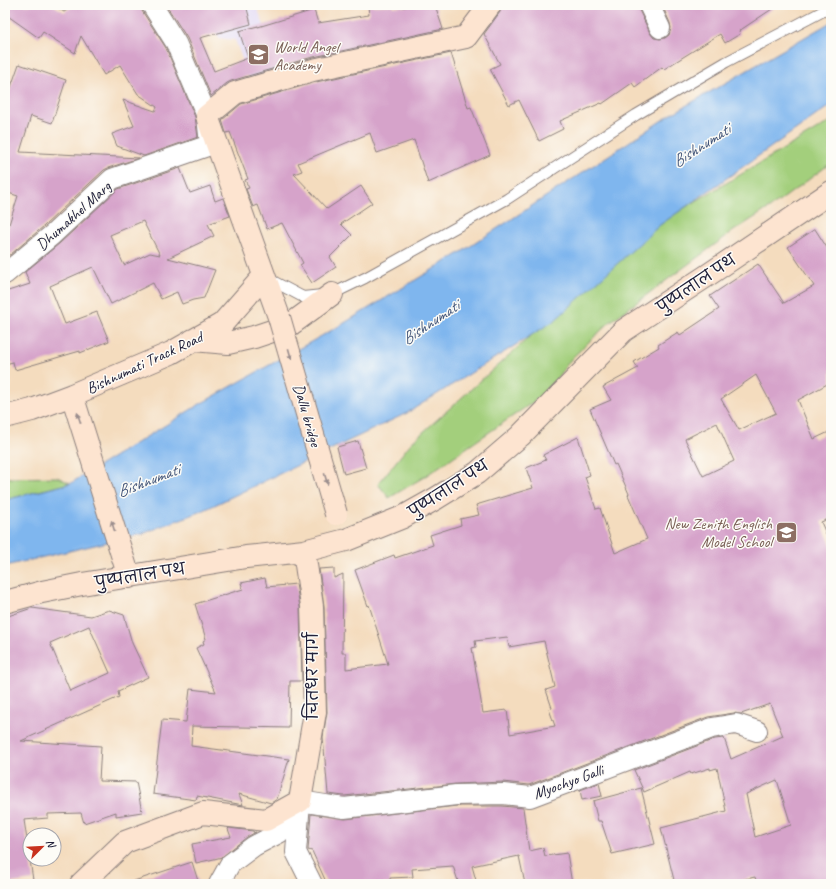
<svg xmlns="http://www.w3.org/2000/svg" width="836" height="889" viewBox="0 0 836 889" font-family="Caveat,'Playpen Sans Deva',sans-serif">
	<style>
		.built { fill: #dfd5f5 }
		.green { fill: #a3cf7b; stroke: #62785b }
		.water { fill: #7fb6ee; stroke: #506c94 }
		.building { fill: #d6a3ca; fill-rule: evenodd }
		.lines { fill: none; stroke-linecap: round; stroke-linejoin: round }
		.lane-casing { stroke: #8b7f7c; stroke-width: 12 }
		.street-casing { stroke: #8b7f7c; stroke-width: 22 }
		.secondary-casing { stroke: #8b7f7c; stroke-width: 24 }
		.lane { stroke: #fff; stroke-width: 10 }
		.street { stroke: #fff; stroke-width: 20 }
		.secondary { stroke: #fde4d0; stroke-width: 22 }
		.secondary-bridge-casing { stroke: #8b7f7c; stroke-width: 24; stroke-linecap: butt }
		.secondary-bridge { stroke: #fde4d0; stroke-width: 22 }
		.oneway { fill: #9a8d8d }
		.labels { text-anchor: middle; stroke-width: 3; stroke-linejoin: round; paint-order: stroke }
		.education-label { font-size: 16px; fill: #785e54; stroke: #fdfcf7; text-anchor: start }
		.street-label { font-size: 16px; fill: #22223b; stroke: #fdfcf7 }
		.water-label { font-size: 17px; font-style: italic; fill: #43567a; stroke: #fdfcf7 }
	</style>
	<rect width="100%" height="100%" fill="#fdfcf7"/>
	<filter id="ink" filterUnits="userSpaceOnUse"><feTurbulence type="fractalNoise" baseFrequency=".025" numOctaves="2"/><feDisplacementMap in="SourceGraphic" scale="8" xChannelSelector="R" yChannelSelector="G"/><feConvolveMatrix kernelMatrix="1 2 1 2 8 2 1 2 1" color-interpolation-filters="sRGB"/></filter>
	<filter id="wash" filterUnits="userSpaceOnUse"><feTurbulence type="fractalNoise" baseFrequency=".012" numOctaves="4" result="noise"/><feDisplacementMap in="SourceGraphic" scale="16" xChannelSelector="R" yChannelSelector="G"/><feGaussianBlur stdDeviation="0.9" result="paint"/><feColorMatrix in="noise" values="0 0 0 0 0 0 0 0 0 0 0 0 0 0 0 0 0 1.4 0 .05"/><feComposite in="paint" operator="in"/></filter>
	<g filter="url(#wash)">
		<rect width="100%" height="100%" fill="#f4dcbe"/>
		<!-- built -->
		<path class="built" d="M214,5h42l26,65 -31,12 -16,-42 -16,-2 -13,-28z"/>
		<!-- green -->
		<path class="green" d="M831,121v42l-54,40 -45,29 -122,90 -38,36 -27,36 -121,83 -35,21 -11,-14 33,-41 241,-216z
			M5,477l6,1 46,-1 13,6 -65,17z"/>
		<!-- water -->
		<path class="water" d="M831,22v83l-171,120 -106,96 -147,92 -203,97 -62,24 -137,32v-66l66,-17 129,-79 141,-79 119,-72 210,-138z"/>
		<g id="blocks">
			<!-- building -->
			<path class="building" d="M5,5h48l11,7 11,-7h66l1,6 24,37 29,69 3,20 -54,19 -27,-10 -5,-12 22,-8 -11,-26 32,11 2,-4 -19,-13 -18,-29 -16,10 -23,-39 -6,17 -32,-21 -4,6 -34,-24z
				M166,5h80l5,19 -51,14 14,33 34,-13 -9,-27 19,-5v1l56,-17 4,13 51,-8 -1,-9 24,-1 1,2 10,-1v1l18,-2h14l8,24 -134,29 -78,23 -4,2 -16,13 -24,-58z
				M502,5h136l1,5 11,23 4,5 6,1 5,-1 4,-3 2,-7 -1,-5 -8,-18h116l-39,26 1,3 -15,9 -5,-9 -56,35 -2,-2 -27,20 -3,-4 -30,21 -1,-1 -41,18 3,8 -24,12 -20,-41 -10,5 -19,-36 10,-5 -16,-30 16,-22z
				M451,53l17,55 3,-1 19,48 -62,28 -14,-43 -37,13 -7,-20 -72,30 4,8 -8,3 33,35 34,-23 11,17 -31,21 11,11 -22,22 6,10 -24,16 -12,-18 3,-2 -21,-40 -15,6 -9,-24 -5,2 -7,-18 3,-1 -4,-8 3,-1 -18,-47 -4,1 -4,-13 19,-16 75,-22z
				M19,64l47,16 -14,43 -21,-7 -11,36 119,6 -31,10 -4,2 -60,56 -34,29 -5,-1v-17l13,-41 -13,-4v-88z
				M180,168l10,25 20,-7 5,15 8,-3 7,18 -22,8 6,12 -46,22 47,12 -11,28 -11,2 -11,4 -5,-12 -16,7 -8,-16 -42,21 -18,-37 -43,19 15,38 32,-12 12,29 -29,12v-2l-65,19 -2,-8 -8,2v-72l25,-8 -5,-12 35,-29 58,-54zM143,221l17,34 -10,-2 -26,12 -14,-30z
				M815,229l16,25v128l-33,18 16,39 17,-8v87l-10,4 10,23v339h-74l-2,-7 -32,7h-48l-14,-56 65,-17 -9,-43 -7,2v-2l-19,6 -1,-2 -46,20 -10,-22 81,-31 9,-1 7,21 52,-23 -13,-32 -29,10 -7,-1 -26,4 -179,68 -26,-3 -47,2 -112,12 -16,-2 -5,-57 4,-25 -3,-106 -5,-37 15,-1v10l9,-4 -1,79h4v16l42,-5 -19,-59 -1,1 -13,-36 39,-15 1,3 38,-13 -3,-10 31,-10 -1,-6 19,-4 -3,-10 57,-17 -7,-20 20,-8 -3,-5 35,-18 12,38 -5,2 11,32 4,-1 15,45 32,-14 -19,-44 1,-1 -13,-30 -2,1 -24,-56 21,-9 -8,-13 35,-19 -4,-6 25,-15 -1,-2 20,-13 2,3 39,-26 -9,-13 48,-32 26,39 30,-17 -26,-39zM756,375l20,38 -37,17 -18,-31zM717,423l17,38 -31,15 -18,-37zM507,637l2,10 35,-6 11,46 -9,3 6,18 -3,1 6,17 -45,8 -3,-24 -24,3 -11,-65 4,-1 -1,-6zM777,780l14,45 -36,12 -9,-43z
				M358,441l8,27 -22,6 -7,-27z
				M265,578l2,9 29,-3 4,23 2,74h-12l-1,47 -97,-2 -1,20 98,13 -12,40 -6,4 -32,-9 4,11 -46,-9 -1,4 -43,-6 9,-74 24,2 4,-33 26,3 -20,-44 8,-4 -1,-3 3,-2 -11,-35 48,-15 -2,-6z
				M32,608l59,8 18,-6 15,5 8,28 16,34 -30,14 1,6 -98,44 80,5 -2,35 37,1 6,30 -26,4v-4l-32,11 -3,-10 -33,1v4l-24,2 9,60 -28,4v-267zM89,626l21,47 -40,18 -20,-48z
				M599,783l3,13 -20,4 -2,-10z
				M641,788l14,56 -43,10 -11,-33h-3l-5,-20z
				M457,806h45l21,2 6,43 14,-3 2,8 22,-3 5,31h-47l-6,-28 -47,10 5,18h-18l-6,-18 -41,3 1,8 -23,1v6h-63l-15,-33 -4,-1 3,-36 34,5z
				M229,828l24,3 1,2 2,-1 -9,5 -25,20 -8,2 -18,4 -4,-19 39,-7 -3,-8z
				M192,862l7,22h-64l-1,-3z"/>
		</g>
	</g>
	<g filter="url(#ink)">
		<use href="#blocks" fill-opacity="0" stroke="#8b7f7c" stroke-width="1"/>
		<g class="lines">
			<defs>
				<path id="lane" d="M267,278l36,19 29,-3 33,-16 142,-79 129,-84 90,-53 105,-55"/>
				<path id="street" d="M649,5l11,23
					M5,274l47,-39 60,-56 98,-34 -3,-29 -31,-73 -24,-38
					M300,801l44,7 62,-7 50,-6 47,-1 27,3 182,-69 24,-4 21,7
					M300,803l-4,49 16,32
					M219,884l11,-20 24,-18 25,-13 21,-32"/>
				<path id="secondary" d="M279,317l-72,-201 28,-23 78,-23 153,-33 24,-32
					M193,340l35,3 26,-6 36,-12 42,-31
					M72,395l57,182
					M5,417l27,-7 40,-15 99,-42 51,-29 42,-48
					M5,602l37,-10 40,-8 164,-27 58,-6 42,-11 57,-23 32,-18 42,-26 43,-37 103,-105 82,-54 126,-85
					M81,884l44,-42 78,-29 63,7 34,-19 15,-89 -3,-106 -8,-55"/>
			</defs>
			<!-- lane casing -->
			<use href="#lane" class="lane-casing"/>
			<!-- street casing -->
			<use href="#street" class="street-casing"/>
			<!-- secondary casing -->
			<use href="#secondary" class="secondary-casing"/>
			<!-- lane -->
			<use href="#lane" class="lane"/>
			<!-- street -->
			<use href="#street" class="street"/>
			<!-- secondary -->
			<use href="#secondary" class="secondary"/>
			<defs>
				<path id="secondary-bridge" d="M279,317l57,197"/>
			</defs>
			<!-- secondary-bridge casing -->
			<use href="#secondary-bridge" class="secondary-bridge-casing"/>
			<!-- secondary-bridge -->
			<use href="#secondary-bridge" class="secondary-bridge"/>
		</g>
		<!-- one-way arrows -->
		<defs><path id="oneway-solid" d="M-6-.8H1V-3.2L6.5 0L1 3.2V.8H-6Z"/></defs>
		<g class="oneway">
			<use href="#oneway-solid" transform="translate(290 354) rotate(74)"/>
			<use href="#oneway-solid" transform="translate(79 418) rotate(-108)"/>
			<use href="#oneway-solid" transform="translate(326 479) rotate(74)"/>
			<use href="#oneway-solid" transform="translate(113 526) rotate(-107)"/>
		</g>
	</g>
	<!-- icons -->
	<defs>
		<symbol id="school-square" viewBox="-11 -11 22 22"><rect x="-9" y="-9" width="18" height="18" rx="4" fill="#8d6e63" stroke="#fdfcf7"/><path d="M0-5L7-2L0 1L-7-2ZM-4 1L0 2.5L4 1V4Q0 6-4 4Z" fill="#fff"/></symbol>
	</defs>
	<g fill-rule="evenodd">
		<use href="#school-square" x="246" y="42" width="25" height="25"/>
		<use href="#school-square" x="774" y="520" width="25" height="25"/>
	</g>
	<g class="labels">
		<!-- education labels -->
		<g class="education-label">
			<text x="274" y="52">World Angel<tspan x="274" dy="18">Academy</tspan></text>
			<text x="772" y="529" text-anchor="end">New Zenith English<tspan x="772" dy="18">Model School</tspan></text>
		</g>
		<!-- street labels -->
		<g class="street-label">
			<text transform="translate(73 215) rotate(-42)" y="6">Dhumakhel Marg</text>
			<text transform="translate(696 283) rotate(-34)" y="6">पुष्पलाल पथ</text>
			<text transform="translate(144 362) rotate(-25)" y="6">Bishnumati Track Road</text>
			<text transform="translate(308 415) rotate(74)" y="6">Dallu bridge</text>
			<text transform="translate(448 488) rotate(-33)" y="6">पुष्पलाल पथ</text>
			<text transform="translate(140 575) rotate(-9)" y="6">पुष्पलाल पथ</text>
			<text transform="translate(312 676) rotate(-90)" y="6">चितधर मार्ग</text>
			<text transform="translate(568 781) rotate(-20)" y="6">Myochyo Galli</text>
		</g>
		<!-- water labels -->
		<g class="water-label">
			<text transform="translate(701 145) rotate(-33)" y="6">Bishnumati</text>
			<text transform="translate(430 322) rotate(-34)" y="6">Bishnumati</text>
			<text transform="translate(148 480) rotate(-21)" y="6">Bishnumati</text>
		</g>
	</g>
	<!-- margin -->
	<rect width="836" height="889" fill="none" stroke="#fdfcf7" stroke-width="20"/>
	<!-- north arrow -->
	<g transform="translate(42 847) rotate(66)"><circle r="19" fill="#fdfcf7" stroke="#a5a5ac"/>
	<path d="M0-3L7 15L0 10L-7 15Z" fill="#c8321e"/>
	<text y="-6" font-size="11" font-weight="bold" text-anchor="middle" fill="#22223b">N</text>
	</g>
</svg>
